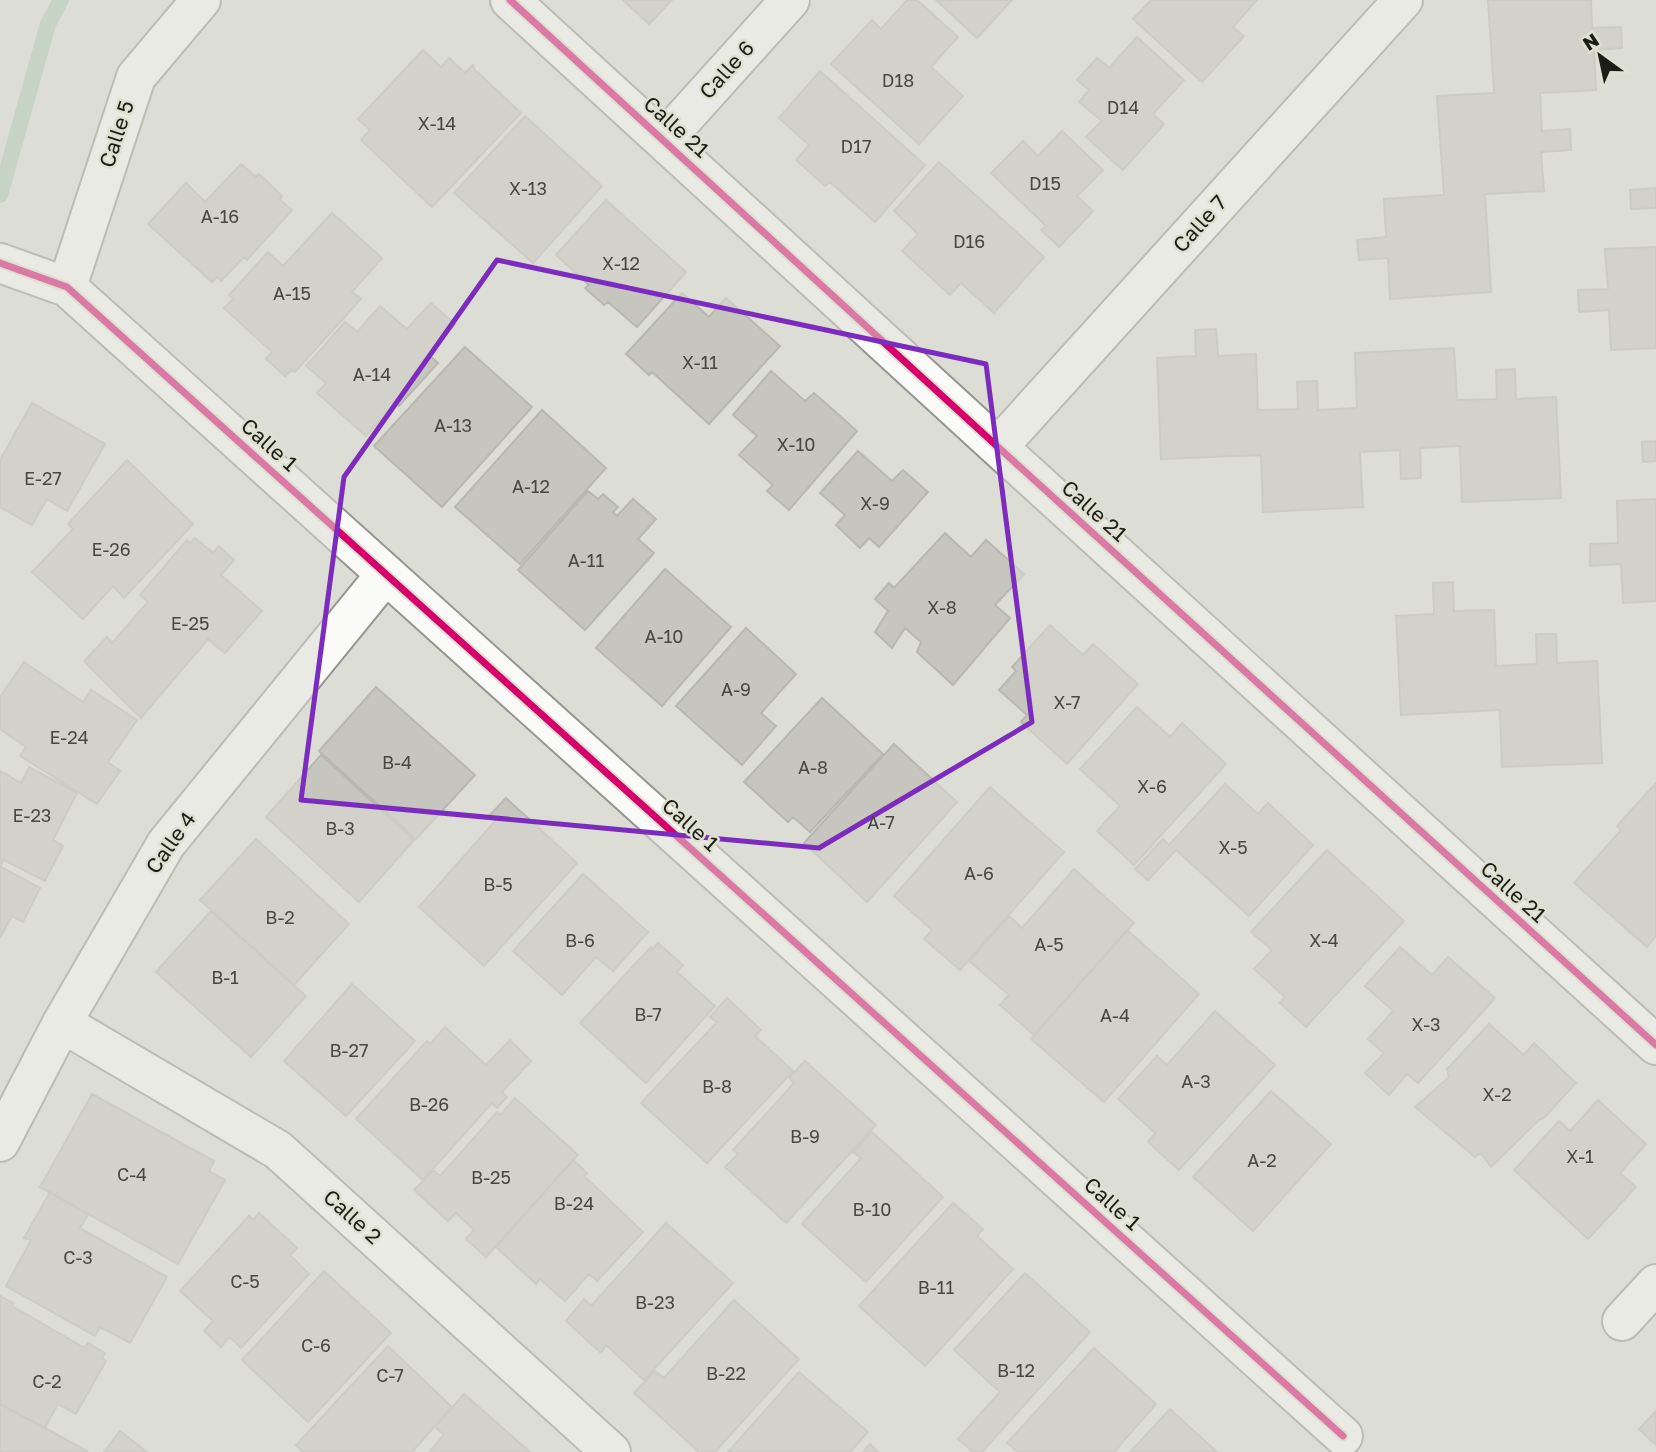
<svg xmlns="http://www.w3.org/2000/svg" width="1656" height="1452" viewBox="0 0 1656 1452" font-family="'Golos Text',sans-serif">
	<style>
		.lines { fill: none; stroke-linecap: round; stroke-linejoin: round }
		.stream { stroke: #aacab2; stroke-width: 16 }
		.building { fill: #c6c5be; stroke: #b8b8b1; stroke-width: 2 }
		.minor-casing { stroke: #969690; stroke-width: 42 }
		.minor { stroke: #fafaf9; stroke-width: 38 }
		.cycleway-casing { stroke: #dfe1d0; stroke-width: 11 }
		.cycleway { stroke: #d6006c; stroke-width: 7 }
		.marked { fill: none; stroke: #7b2cbf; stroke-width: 5; stroke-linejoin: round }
		.labels { text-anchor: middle; stroke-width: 5; stroke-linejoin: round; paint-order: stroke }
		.number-label { font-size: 18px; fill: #474842 }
		.street-label { font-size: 21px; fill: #1c1d17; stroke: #dfe1d0 }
	</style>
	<rect width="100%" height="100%" fill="#dcddd4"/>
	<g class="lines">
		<!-- stream -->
		<path class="stream" d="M0,195l48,-171 13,-24"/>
	</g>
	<!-- building -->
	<path class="building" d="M623,0h49l-23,24z
		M907,0h10l41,37 -27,30 32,29 -44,48 -88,-80 41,-44 9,9z
		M936,0h76l-35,38z
		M1151,0h106l-24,27 11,9 -42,46 -69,-63z
		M1488,0h103l1,28 29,-1 1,21 -28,2 2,40 -56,3 2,38 28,-2 1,21 -30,2 3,39 -59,3 6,98 -101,7 -2,-41 -29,2 -2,-20 29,-3 -2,-38 60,-4 -7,-99 57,-3z
		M1137,37l47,43 -31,34 11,10 -41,46 -37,-33 16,-16 -23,-19 10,-12 -12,-10 20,-22 12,10z
		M423,50l18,17 8,-9 16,15 8,-8 2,5 46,43 -89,94 -71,-67 9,-10 -12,-11z
		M820,71l105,94 -50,57 -45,-40 -5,4 -29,-26 13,-15 -30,-27z
		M525,116l77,70 -69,77 -79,-70z
		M1062,131l41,39 -26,26 16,15 -34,36 -18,-17 5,-4 -55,-53 32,-32 15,15z
		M939,162l105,95 -50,56 -33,-30 -11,12 -48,-44 16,-17 -24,-23z
		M241,164l15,13 3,-3 23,22 -3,3 13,11 -45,50 -3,-3 -23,24 -4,-4 -5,5 -64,-58 38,-41 19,19z
		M1656,188v20l-25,1 -1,-19z
		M606,200l80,72 -49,55 -29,-25 -4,3 -19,-17 4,-3 -33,-30z
		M332,213l50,45 -30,34 9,7 -66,73 -4,-2 -6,6 -19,-17 6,-7 -48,-44 9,-9 -4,-4 39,-43 15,14z
		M1656,247v101l-45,2 -2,-40 -30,2 -1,-22 30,-1 -3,-40z
		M682,293l27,24 17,-19 54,48 -71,78 -57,-52 -3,3 -23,-21z
		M431,303l24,21 -26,31 9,8 -39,43 -4,-3 -29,33 -49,-43 9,-10 -20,-17 39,-44 12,10 23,-26 27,23z
		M1216,329l2,27 38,-2 2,56 40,-1 -1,-27 20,-1 1,29 39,-2 -2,-55 99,-5 3,52 40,-1 -1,-29 19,-1 1,30 40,-2 5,101 -99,4 -2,-56 -40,2 1,30 -20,1 -1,-29 -40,2 3,55 -100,5 -2,-57 -100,4 -4,-101 39,-2 -1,-26z
		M465,347l67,60 -90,100 -68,-61z
		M771,371l34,30 9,-8 43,38 -68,79 -22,-19 6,-6 -34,-30 18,-19 -24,-21z
		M32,403l73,41 -38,67 -20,-12 -15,26 -32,-18v-47z
		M542,410l64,58 -86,96 -65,-57z
		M1656,441v20l-13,1 -1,-20z
		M858,451l34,30 11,-11 25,22 -49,55 -10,-9 -9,10 -24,-23 9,-10 -25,-22z
		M127,460l66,64 -69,74 -11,-12 -30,33 -51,-47 41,-43 -5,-5z
		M588,491l10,8 5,-5 15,13 -5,5 4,4 16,-17 23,20 -18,20 16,14 -69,77 -67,-60z
		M1656,499v102l-33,2 -2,-39 -31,2v-22l28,-1 -1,-42z
		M945,533l26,24 15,-17 38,34 -29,31 15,13 -57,67 -36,-33 4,-10 -16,-14 -13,20 -17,-16 13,-21 -13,-12 14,-16 5,5z
		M195,538l18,15 6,-7 15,14 -13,15 41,36 -37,42 -17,-14 -67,79 -57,-57 23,-24 5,6 36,-41 -8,-7 47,-55 3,3z
		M665,569l66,58 -69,79 -66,-58z
		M1453,582l1,29 40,-1 2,56 41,-2 -1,-30h20l1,29 40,-2 5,102 -100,4 -2,-57 -99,5 -5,-99 38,-2 -1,-31z
		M1050,625l33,30 10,-11 45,40 -71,80 -46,-42 6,-7 -28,-25 17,-19 -4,-4z
		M746,628l50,46 -35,39 15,13 -34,39 -66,-59z
		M24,662l59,40 8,-12 46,30 -29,42 12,9 -23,33 -77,-48 6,-9 -26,-18v-32z
		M376,687l99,88 -59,64 -97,-88z
		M822,698l61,56 -73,78 -17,-15 -5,5 -44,-40z
		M1137,707l33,30 12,-14 44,41 -92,101 -37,-34 23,-25 -40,-37z
		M894,744l63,58 -90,100 -63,-59z
		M321,755l93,85 -55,62 -93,-85z
		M29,767l48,26 -24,47 10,6 -18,35 -41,-21 -2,3 -2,-1v-91l21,12z
		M1656,783v153l-9,11 -73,-64 47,-53 -4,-4z
		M1225,784l33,30 10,-11 45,42 -64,71 -73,-66 -28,30 -13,-11 28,-30 6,6z
		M990,787l74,65 -104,118 -36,-31 8,-9 -38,-34z
		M506,798l71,65 -93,103 -65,-59 77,-87 -6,-5z
		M256,839l93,85 -55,61 -94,-85z
		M1327,850l77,71 -98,106 -26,-24 5,-6 -31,-28 18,-19 -21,-18z
		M0,862l2,1 -1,4 39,21 -17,34 -11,-6 -12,22z
		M1074,869l60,54 -100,112 -34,-30 9,-10 -40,-34 40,-45 13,12z
		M583,874l65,58 -35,39 -17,-14 -34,38 -49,-44z
		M211,911l95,85 -55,61 -95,-85z
		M1127,930l72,64 -95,108 -73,-63z
		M658,943l25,22 -6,7 38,34 -69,77 -66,-60 71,-76 2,2z
		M1400,947l32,28 16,-18 47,41 -77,85 -11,-9 -18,21 -24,-22 19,-20 -16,-14 25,-28 -28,-25z
		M352,984l63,57 -69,75 -62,-55z
		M727,998l34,32 -6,6 38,35 -86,92 -66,-60 76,-81 -7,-5z
		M1215,1011l60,54 -96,105 -31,-28 7,-9 -37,-34 39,-43 10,9z
		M1489,1024l35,31 10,-12 42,40 -32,35 -5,2 -48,47 -10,-14 -6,4 -60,-50 34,-30 -2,-8z
		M445,1027l41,38 24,-25 21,21 -29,31 5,5 -10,11 -5,-5 -69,77 -67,-61 71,-78 3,3z
		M805,1061l71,64 -90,98 -61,-56 13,-13 -5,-4 61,-67 -5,-5z
		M1271,1091l60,53 -78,87 -60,-54z
		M92,1094l122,67 -5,10 16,9 -47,84 -138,-77z
		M515,1098l63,57 -92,102 -20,-18 8,-9 -18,-17 -8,8 -34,-31 19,-20 7,6 57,-64 3,3z
		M1598,1100l48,44 -26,29 16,14 -48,52 -74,-69 45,-49 11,10z
		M872,1132l71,65 -77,85 -64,-58 59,-66 -8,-6z
		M573,1160l14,13 -3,3 59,56 -46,49 -8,-7 -24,27 -25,-22 -4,5 -40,-37z
		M50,1192l38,22 -8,14 87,49 -37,66 -30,-16 -5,9 -89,-50 25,-46 -7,-2z
		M953,1203l30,26 -6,7 36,33 -88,97 -66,-60z
		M259,1213l38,35 -7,7 19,19 -68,74 -11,-11 -9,10 -17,-16 9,-10 -33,-30 69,-75 4,4z
		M666,1223l67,60 -89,97 -38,-35 -5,8 -35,-32 18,-22 7,7z
		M324,1271l67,62 -83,89 -66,-62z
		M1025,1273l65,59 -108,120h-9l-15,-13 42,-47 -46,-42z
		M0,1296l13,7 -1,3 73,42 3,-5 17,10 -3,5 4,3 -30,53 -18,-10 -13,24 -45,-24z
		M734,1300l65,59 -84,93h-16l-65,-59 21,-22 9,7z
		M388,1346l64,61 -40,45h-109l-7,-7z
		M1094,1348l62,56 -42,48h-96l-11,-9z
		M799,1372l69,60 -18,20h-122z
		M464,1394l66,58h-101l15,-17 -9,-8z
		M0,1404l45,24 42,23 -1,1h-86z
		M1170,1409l47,43h-87z
		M1656,1411v34l-17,-16z
		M120,1431l27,21h-43z
		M870,1444l8,8h-15z"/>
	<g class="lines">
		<defs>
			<path id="minor" d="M510,0l488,447 658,598
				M664,140l126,-140
				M0,263l67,24 1276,1149
				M67,287l69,-210 65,-77
				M998,447l405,-447
				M62,1023l216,127 333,302
				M0,1142l62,-119 104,-179 220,-270
				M1622,1321l34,-37"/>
		</defs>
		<!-- minor casing -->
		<use href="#minor" class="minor-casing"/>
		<!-- minor -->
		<use href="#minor" class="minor"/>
		<defs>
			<path id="cycleway" d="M510,0l488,447 658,598
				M0,263l67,24 1276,1149"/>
		</defs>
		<!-- cycleway casing -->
		<use href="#cycleway" class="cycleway-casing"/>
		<!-- cycleway -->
		<use href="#cycleway" class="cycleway"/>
	</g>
	<!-- marked area -->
	<path d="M0 0H1656V1452H0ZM497,260l489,104 46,358 -213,126 -518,-48 43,-323z" fill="#dcddd4" fill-opacity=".55" fill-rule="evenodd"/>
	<path class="marked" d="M497,260l489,104 46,358 -213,126 -518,-48 43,-323z"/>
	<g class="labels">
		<!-- number labels -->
		<g class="number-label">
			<text x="898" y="87">D18</text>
			<text x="1123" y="114">D14</text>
			<text x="437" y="130">X-14</text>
			<text x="856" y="153">D17</text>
			<text x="1045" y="190">D15</text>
			<text x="528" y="195">X-13</text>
			<text x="220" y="223">A-16</text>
			<text x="969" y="248">D16</text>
			<text x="621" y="270">X-12</text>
			<text x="292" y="300">A-15</text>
			<text x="700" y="369">X-11</text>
			<text x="372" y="381">A-14</text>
			<text x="453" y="432">A-13</text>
			<text x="796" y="451">X-10</text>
			<text x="43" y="485">E-27</text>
			<text x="531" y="493">A-12</text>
			<text x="875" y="510">X-9</text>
			<text x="111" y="556">E-26</text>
			<text x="586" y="567">A-11</text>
			<text x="942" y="614">X-8</text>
			<text x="190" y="630">E-25</text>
			<text x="664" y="643">A-10</text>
			<text x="736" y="696">A-9</text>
			<text x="1067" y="709">X-7</text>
			<text x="69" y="744">E-24</text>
			<text x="397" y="769">B-4</text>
			<text x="813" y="774">A-8</text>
			<text x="1152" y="793">X-6</text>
			<text x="32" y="822">E-23</text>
			<text x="881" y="829">A-7</text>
			<text x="340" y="835">B-3</text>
			<text x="1233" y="854">X-5</text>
			<text x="979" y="880">A-6</text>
			<text x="498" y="891">B-5</text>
			<text x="280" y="924">B-2</text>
			<text x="580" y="947">B-6</text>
			<text x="1324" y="947">X-4</text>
			<text x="1049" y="951">A-5</text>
			<text x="225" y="984">B-1</text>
			<text x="648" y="1021">B-7</text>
			<text x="1115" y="1022">A-4</text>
			<text x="1426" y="1031">X-3</text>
			<text x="349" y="1057">B-27</text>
			<text x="1196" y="1088">A-3</text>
			<text x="717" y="1093">B-8</text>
			<text x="1497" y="1101">X-2</text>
			<text x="429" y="1111">B-26</text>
			<text x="805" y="1143">B-9</text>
			<text x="1580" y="1163">X-1</text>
			<text x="1262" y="1167">A-2</text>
			<text x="132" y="1181">C-4</text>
			<text x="491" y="1184">B-25</text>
			<text x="574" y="1210">B-24</text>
			<text x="872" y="1216">B-10</text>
			<text x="78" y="1264">C-3</text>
			<text x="245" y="1288">C-5</text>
			<text x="936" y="1294">B-11</text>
			<text x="655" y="1309">B-23</text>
			<text x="316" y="1352">C-6</text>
			<text x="1016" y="1377">B-12</text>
			<text x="726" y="1380">B-22</text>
			<text x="390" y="1382">C-7</text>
			<text x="47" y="1388">C-2</text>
		</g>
		<!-- street labels -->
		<g class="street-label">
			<text transform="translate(727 70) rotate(-48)" y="7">Calle 6</text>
			<text transform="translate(676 127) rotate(42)" y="7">Calle 21</text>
			<text transform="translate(117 134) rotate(-72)" y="7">Calle 5</text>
			<text transform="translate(1200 224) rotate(-48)" y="7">Calle 7</text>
			<text transform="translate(269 445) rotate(42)" y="7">Calle 1</text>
			<text transform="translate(1094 511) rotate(42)" y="7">Calle 21</text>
			<text transform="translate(690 825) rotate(42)" y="7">Calle 1</text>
			<text transform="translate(171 843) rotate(-55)" y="7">Calle 4</text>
			<text transform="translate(1513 892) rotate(42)" y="7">Calle 21</text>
			<text transform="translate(1112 1204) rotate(42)" y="7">Calle 1</text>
			<text transform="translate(352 1217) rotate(42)" y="7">Calle 2</text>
		</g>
	</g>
	<!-- north arrow -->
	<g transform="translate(1600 56) rotate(327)" stroke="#dfe1d0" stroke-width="5" paint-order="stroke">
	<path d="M0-5L12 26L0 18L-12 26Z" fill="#1c1d17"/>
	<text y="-10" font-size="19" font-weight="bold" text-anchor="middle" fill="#1c1d17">N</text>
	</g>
</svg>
